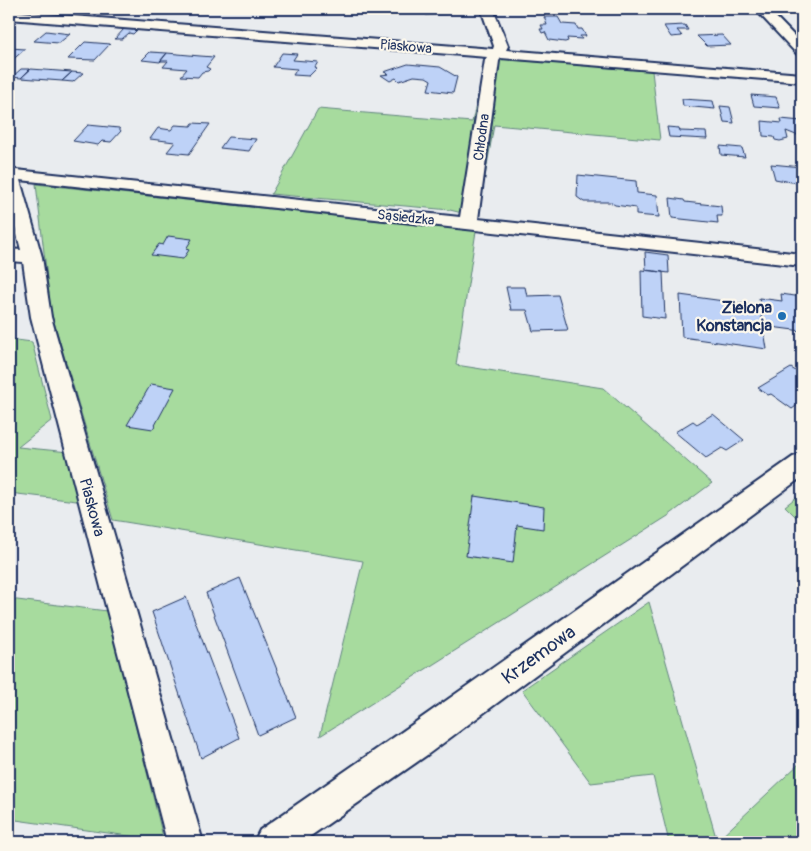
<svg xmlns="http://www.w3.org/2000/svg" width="811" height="851" viewBox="0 0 811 851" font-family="Pangolin,sans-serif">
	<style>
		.green { fill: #a7db9e; stroke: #61857e }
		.building { fill: #bed2f7; stroke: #1b2f5e }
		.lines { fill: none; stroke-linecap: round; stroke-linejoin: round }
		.minor-casing { stroke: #1b2f5e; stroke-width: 4 }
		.minor { fill: #fbf7ec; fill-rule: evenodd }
		.poi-dot { fill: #1f6fb2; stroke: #fbf7ec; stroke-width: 2 }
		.labels { text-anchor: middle; stroke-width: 4.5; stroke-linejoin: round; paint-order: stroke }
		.far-street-label { font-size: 14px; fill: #1b2f5e; stroke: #fbf7ec }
		.poi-label { font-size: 16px; font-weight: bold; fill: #1b2f5e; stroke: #fbf7ec; text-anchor: end }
		.street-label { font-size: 16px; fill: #1b2f5e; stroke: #fbf7ec }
		.near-street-label { font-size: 19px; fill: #1b2f5e; stroke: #fbf7ec }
	</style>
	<rect width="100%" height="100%" fill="#e9ecef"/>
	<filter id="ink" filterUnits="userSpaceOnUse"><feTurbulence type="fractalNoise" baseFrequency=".02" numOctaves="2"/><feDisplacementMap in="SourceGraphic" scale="10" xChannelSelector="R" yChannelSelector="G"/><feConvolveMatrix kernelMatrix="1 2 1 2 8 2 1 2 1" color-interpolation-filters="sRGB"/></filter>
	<g filter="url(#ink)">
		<!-- green -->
		<path class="green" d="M487,58l165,13 8,69 -166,-15 -16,92 -28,-7 -179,-16 47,-85 154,13z
			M36,184l440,47 -20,134 147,23 109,95 -44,33 -348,220 43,-175 -250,-41 -62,-208z
			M9,339l23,3 20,78 -34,27 51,5 16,50 -76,-9z
			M802,493v30l-17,-17z
			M9,599l98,12 57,230 -155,-22z
			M649,602l68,239 85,-80v81h-133l-16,-66 -62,7 -69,-93z"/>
		<!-- building -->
		<path class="building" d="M424,9h20l2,5 -20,1z
			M544,17h14l4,7 14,1 2,4h4l4,7h-6l2,3 -15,-1 1,3 -3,1 -16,-2 -4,-8 -3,1 -2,-4h3l-2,-4h6z
			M685,25l3,5h-11l5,6 -11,1 -7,-11z
			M124,29l13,1 -4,4 -4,-1 -7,6h-7z
			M46,31l24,3 -11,9 -25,-2z
			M722,35l9,10 -24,1 -10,-10z
			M85,42l25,2 -15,16 -27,-1z
			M10,48l15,1 -16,14v-14z
			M150,52l17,1 -7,9 -18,-2z
			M167,53l33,3 14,1 -8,10 4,2 -2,2 -6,1 -4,5 -17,-1 6,-7 -24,-2 5,-6h-8z
			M282,53l15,1 -4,6 25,2 -3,5 2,1 -8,8 -16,-1 4,-6 -24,-2z
			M408,64l32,3 17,10 -4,16 -25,-3 3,-10 -5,-3 -12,-1 -15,5 -3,-3 -6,3 -9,-6 8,-1 -5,-2z
			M21,69h9l-9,9 -9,-1z
			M31,69l41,3 -10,9 -41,-3z
			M72,72l11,1 -10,9 -11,-1z
			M751,95l25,2 4,11 -26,-2z
			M682,99l31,2 2,8 -32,-3z
			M720,106l10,1 4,16 -10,-1z
			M781,119l20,2 1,12 -6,2 -10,-4 2,8 -8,2 -5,-1 -1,-3 -11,-1 -1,-15 20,2z
			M193,123l17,1 -21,30 -22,-2 8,-10 -25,-3 8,-11 13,2 4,-5 16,1z
			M88,125l31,3 2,3 -10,11 -9,-1 -4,4 -25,-4z
			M667,127l12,1 1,3 26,1 1,7 -38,-2z
			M228,137l15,1 13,1 -7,12 -29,-3z
			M720,146l22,2 3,9 -24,-2z
			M771,164l31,3v17l-27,-5z
			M578,175l58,6 1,12 20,2 2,22 -23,-2v-7l-21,-3 -5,-3h-26l-7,-5z
			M670,198l14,2 1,2 36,4 1,10h-5l1,7 -46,-5z
			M168,236l24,3 -6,10 3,1 -6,9 -32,-4 8,-11 4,1z
			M645,252l23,3 1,18 -23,-3z
			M641,270l22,2 2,47 -23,-3z
			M506,287h19l2,9 31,-1 10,35 -35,1 -6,-21h-16z
			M781,294l21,3v34l-39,-5 -4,-28 23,3z
			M680,295l80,11 7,43 -85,-12z
			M791,368l11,7v27l-10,7 -21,-15 -3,1 -10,-7z
			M151,384l24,4 -22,41 -26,-4z
			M713,414l31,26 -17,11 -5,-3 -16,10 -31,-26 18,-11 4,3z
			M474,496l70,11 -1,22 -26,-4 -4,38 -47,-7z
			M240,578l56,139 -38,18 -52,-142z
			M186,597l53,141 -38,20 -49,-146z"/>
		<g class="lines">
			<defs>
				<path id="minor" d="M481,9h12l15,37 -2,4 296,24v8l-301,-24 -2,3 -21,158 324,35v12l-782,-86 22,77 9,60 152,525h-36l-136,-525 -8,-55 -14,-1v-12l12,1 -12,-47v-37l7,4 444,47 25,-157 2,-3 -478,-38v-8l484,38 1,-3z
					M755,9h13l34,35v11l-5,-1z
					M802,454v23l-375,278 -125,87h-48l6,-12 143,-99 390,-274z"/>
			</defs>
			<!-- minor casing -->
			<use href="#minor" class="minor-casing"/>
			<!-- minor -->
			<use href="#minor" class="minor"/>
		</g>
	</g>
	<!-- markers -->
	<circle class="poi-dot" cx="782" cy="316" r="5"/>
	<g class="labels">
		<!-- far-street labels -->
		<g class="far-street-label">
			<text transform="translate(406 46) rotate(5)" y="5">Piaskowa</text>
			<text transform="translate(481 137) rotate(-82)" y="5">Chłodna</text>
			<text transform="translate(406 217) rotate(6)" y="5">Sąsiedzka</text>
		</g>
		<!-- poi labels -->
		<g class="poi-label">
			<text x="772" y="313">Zielona<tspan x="772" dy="18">Konstancja</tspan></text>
		</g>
		<!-- street labels -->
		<g class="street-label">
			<text transform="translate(93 507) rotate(75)" y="6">Piaskowa</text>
		</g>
		<!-- near-street labels -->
		<g class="near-street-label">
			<text transform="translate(538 654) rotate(-36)" y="7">Krzemowa</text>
		</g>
	</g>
	<!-- margin -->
	<rect width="811" height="851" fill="none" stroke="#fbf7ec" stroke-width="30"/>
	<rect x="15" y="15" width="781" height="821" fill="none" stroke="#1b2f5e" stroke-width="2" filter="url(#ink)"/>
</svg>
